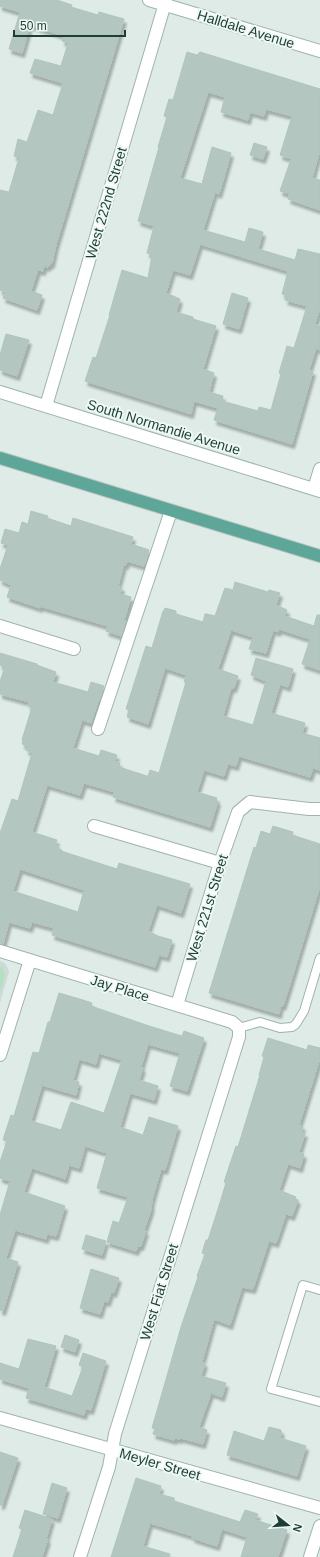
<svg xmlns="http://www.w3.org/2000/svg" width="320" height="1557" viewBox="0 0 320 1557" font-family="Helvetica,sans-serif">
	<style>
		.built { fill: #ccdbd5 }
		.green { fill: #b3dfc2 }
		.building { fill: #b3c6bf; stroke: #afc5be; fill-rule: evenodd; filter: url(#shadow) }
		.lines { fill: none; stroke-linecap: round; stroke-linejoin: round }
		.lane-casing { stroke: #a0b3ae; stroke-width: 10 }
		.street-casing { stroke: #a0b3ae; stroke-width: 14 }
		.secondary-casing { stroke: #9bb8b0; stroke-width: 14 }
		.primary-casing { stroke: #bbc5c3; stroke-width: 14 }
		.lane { stroke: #fff; stroke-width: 8 }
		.street { stroke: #fff; stroke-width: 12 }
		.secondary { stroke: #fff; stroke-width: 12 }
		.primary { stroke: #5da698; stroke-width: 12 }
		.labels { text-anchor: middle; stroke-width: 4; stroke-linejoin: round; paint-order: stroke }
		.street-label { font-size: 14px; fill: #1d3d36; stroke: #eef8f4 }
	</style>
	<defs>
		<filter id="shadow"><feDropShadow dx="2.5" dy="4.5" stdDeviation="1" flood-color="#0004"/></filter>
	</defs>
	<rect width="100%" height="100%" fill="#deebe6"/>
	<!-- built -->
	<path class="built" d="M0,961l5,2 4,8 -9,32z"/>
	<!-- green -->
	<path class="green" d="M0,967h2c5,9 1,16 -2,25z"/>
	<!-- building -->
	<path class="building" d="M0,0h57l15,5 -1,2 27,8 1,-3 25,7 -68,226 -4,18 -5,4 -3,-1 -1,5 -5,-1 -7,21 11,4 -5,15 -34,-12 2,-6 -5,-2v-100l9,2 10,-34 -5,-2 4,-17 9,3 11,-32 15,5 10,-32 -33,-10 5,-14 26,7 7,-23 -6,-2 2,-5 -34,-11 -8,28 -13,-4 11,-37 -20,-6z
		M187,52l10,3 3,-3 120,37v61l-8,28 8,2v30l-32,-11 2,-5 -10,-3 11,-32 -11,-4 12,-39 -26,-7 -2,7 -14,-4 -2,8 -27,-8 4,-15 -17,-5 -28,86 22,6 10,-37 19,6 -12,41 -4,-2 -12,38 42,12 4,-14 14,4 -5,17 37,11 3,-11 22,5v54l-5,16 5,2v24l-4,-2 -7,22 4,1 -21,73 -78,-24 4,-12 -24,-7 -3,13 -106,-33 8,-24 3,1 14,-43h-1l13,-45 26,8 4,-23 -5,-2 7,-27 -16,-5 21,-74h-1l9,-30 -3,-1 5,-17 4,1zM200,244l88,27 -6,23 5,2 -2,4 22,6 -13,42 -7,-2 -8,27 2,1 -10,36 -12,-3 -1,4 -36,-10 1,-5 -14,-4 5,-19 -11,-4 13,-43 -23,-7v-2l-17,-5 4,-13 -14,-6 7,-23 17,5z
		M254,143l13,4 -4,12 -13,-4z
		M232,293l16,5 -9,31 -16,-5z
		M6,334l23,6 -12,36 -17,-6v-15z
		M31,511l17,5 -1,2 24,8 2,-8 60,19 -2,7 18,6 -5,16 -17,-5 -1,4 -2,-1 -6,22 4,1 -2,7 11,3 -7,23 2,1 -5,15 -15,-5 2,-5 -68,-20v2l-33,-11 4,-12 -11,-5v-11l8,-24 -7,-2 4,-14 14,4 3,-11 6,2z
		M235,582l33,10 1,-2 11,3 -4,12 11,5 -2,6 29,10 3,-11h3v55l-18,-6 8,-25 -31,-10 -1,3 -5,-2 -7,23 -17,-4 4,-12 -22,-7 -13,39 20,7 -4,12h-3l-8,28 30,9 13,-44 -15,-6 5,-17 37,11 -5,18 -8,-3 -9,29 34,10 -3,10 18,5v32l-7,-2 -3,9 -71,-21 -3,10 -8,-2 -4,12 -20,-6 -7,22 20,6 -1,3h2l-8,26 -97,-30 2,-5 -31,-9 -4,12 -33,-10 -15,47 25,8 -2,5 3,1 -1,2 5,2 -1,1 56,18 2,-6 71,21 -9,29 -24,-8 -9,26 10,5 14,4 -5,17 -8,-2 -4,12 -103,-32 2,-7 -22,-6 -2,6 -21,-6 -6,22 -3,-1v-110l12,-34 6,2 14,-48 -6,-3 1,-4 -5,-2 1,-3 -1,-1 10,-33 -4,-1 1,-4 -29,-8v-12l5,-16 -5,-1v-12l37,11v1l19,7 -3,10 35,10 3,-10 13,4 -5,15h-1l-7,22 -9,-3 -9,28 26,8 2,-6 16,5 -2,6 5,2 -1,4 28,9h1l2,-6 9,3 27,-91h-2l2,-7 -21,-7 -17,56 -21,-7 2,-7 -3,-1 20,-63 6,2 11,-37h1l1,-3 11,3v3l27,8 2,-8h2l8,2 10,-28 8,2zM20,869l64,21 -6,22 -65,-21z
		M273,826l20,6 -1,3 28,9v42l-32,105 -5,15 -2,-1 -2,9 -70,-21 45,-146 2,1 5,-17 9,3z
		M59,993l24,7 9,3 -1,3 58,20 33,10 2,-5 20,7 -17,53 -17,-5 10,-33 -32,-9 -7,23 2,1 -4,12 19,6 -4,14 -24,-7 -10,34 23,8 6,-18 29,9 -13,44 -4,-1 -9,31 -1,10 -7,20 2,1 -5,15h-3l-2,5 -29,-9 6,-21 6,2 9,-26 -31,-9 10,-35 -22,-7 -6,22 -10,-3 -4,14 -33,-11 -8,24 41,14 -9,30 -9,-2 -1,5 -31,-9 -9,28 12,4 -15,49 -3,-1v-95l10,-34 -10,-3v-16l7,-21 -4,-1 8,-25 3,1 19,-64 6,1 9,-31h2zM99,1053l23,7 -18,53 -33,-11 -10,28 -30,-9 11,-36 34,10 3,-13 -6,-2 6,-21 17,5z
		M268,1038l39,12 1,-5 12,3v10l-21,67 4,1 -2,6 4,1 -6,19 5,2 -4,14 -12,-4 -9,26 17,7 -1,2 3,1 -6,16 -6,-2 -10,29 -7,-2 -16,48 -11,-2 -12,38 -16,-6 -12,43 3,1 -4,13 25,7 -4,14 -11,-4 -12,34 8,3 -4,14 -22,-6 -2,1 -4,-1 -1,2 -21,-6 2,-5 -3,-1 29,-101 17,-50 -1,-1 8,-22 -3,-1 4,-13h2l10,-31 8,-26 -2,-1 12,-36 2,1 22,-72h-1l5,-18 -2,-1z
		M86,1235l20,6 -4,14 -20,-6z
		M91,1269l28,9 -5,15 -3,-1 -3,10 -4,-1 -4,13 -20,-6z
		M65,1335l14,5 -4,12 -14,-5z
		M28,1339l28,7 -12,41 28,9 11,-29 -4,-2 4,-12 23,8 -15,49 -5,-1 -2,6 -58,-17 3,-10 -29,-9v-16l19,6z
		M269,1427l12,3v2h1l-2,6 26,8 -9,30 -70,-21 7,-24 30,10z
		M0,1452l18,6 -16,47h-2z
		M136,1478l25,8 -2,8 15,4v3l66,21 5,-12 13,4 -3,6 32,10 -9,27h-37l6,-20 -25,-8 -5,17 -25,-8 1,-2 -43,-13 -7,23 27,8 -1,3h-58z
		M52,1483l15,5 -9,30 -15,-4z
		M25,1510l27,9 -6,20h2l-6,18h-29l9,-28 -3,-1z"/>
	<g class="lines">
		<defs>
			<path id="lane" d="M239,1028l21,-6 20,6 12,-1 4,-3 8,-13 16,-53
				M320,1290l-17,-5 -32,104 49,13"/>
			<path id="street" d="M149,0l171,51
				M0,392l320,99
				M46,406l120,-406
				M314,489l6,-20
				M0,626l74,23
				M98,729l73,-218
				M94,826l126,37
				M0,951l232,71 7,6v9l-124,397 -6,33 -29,90
				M177,1005l43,-142 18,-51 12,-10 59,7h11
				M0,1055l30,-95
				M0,1418l320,90"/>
			<path id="secondary" d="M310,1557l10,-31"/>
			<path id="primary" d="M0,458l320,98"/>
		</defs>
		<!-- lane casing -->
		<use href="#lane" class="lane-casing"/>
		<!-- street casing -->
		<use href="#street" class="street-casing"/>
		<!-- secondary casing -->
		<use href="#secondary" class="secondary-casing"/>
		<!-- primary casing -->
		<use href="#primary" class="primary-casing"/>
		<!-- lane -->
		<use href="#lane" class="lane"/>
		<!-- street -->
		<use href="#street" class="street"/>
		<!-- secondary -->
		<use href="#secondary" class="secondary"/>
		<!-- primary -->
		<use href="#primary" class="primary"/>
	</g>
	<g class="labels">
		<!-- street labels -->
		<g class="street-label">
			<text transform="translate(246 29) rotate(17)" y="5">Halldale Avenue</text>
			<text transform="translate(106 203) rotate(-74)" y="5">West 222nd Street</text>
			<text transform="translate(164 427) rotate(17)" y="5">South Normandie Avenue</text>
			<text transform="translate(207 908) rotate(-73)" y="5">West 221st Street</text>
			<text transform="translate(120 988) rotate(17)" y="5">Jay Place</text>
			<text transform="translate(159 1292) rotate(-73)" y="5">West Fiat Street</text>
			<text transform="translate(160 1464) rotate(16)" y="5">Meyler Street</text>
		</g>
	</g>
	<!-- north arrow -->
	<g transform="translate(288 1525) rotate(107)" stroke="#eef8f4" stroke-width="3" paint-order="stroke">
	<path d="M0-3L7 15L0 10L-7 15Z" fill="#1d3d36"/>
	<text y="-6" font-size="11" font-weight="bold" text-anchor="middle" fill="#1d3d36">N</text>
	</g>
	<!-- scale -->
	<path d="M14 30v6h111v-6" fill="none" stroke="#1d3d36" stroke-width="2"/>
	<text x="20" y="30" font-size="12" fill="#1d3d36" stroke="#eef8f4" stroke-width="3" paint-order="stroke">50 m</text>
</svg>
